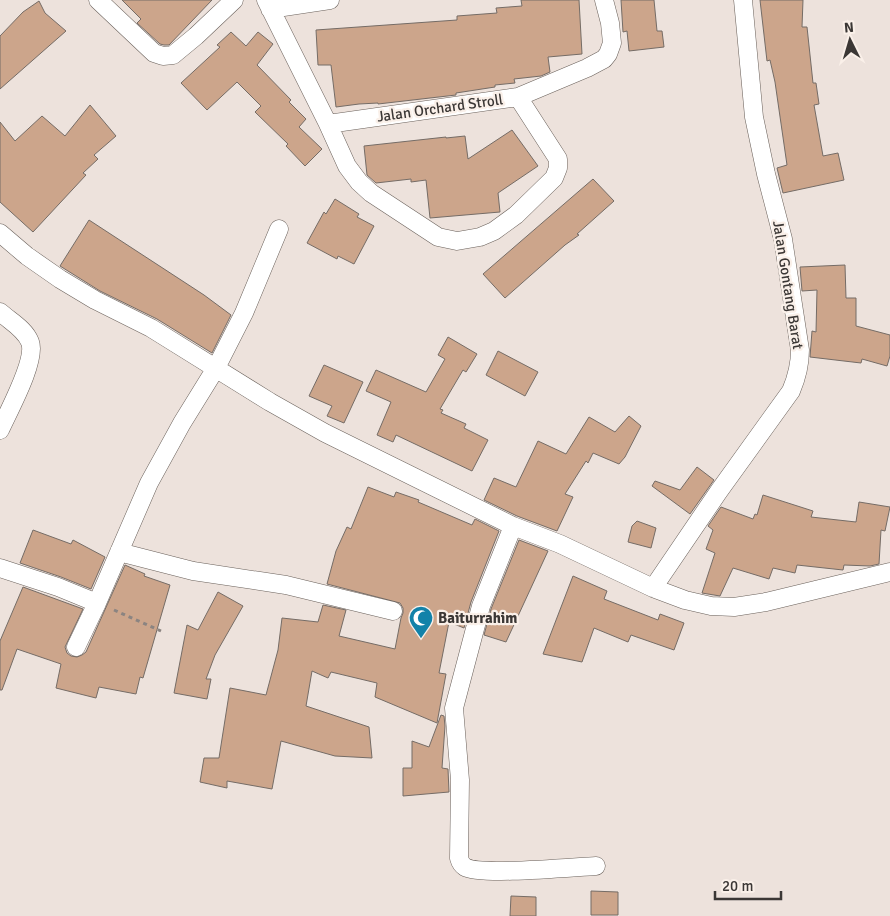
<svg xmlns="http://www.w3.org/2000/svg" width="890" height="916" viewBox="0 0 890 916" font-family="Signika,sans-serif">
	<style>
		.building { fill: #cca58b; stroke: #756c66 }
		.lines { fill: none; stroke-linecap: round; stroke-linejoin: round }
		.street-casing { stroke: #6a615b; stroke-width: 19 }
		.path { stroke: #8b8481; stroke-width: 3; stroke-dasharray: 4 4; stroke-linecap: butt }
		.street { stroke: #fff; stroke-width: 18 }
		.labels { text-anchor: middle; stroke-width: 4.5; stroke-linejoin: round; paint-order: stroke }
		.street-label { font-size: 15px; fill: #3b3735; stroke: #faf0e9 }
		.poi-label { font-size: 15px; font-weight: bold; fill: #3b3735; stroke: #faf0e9; text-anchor: start }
	</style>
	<rect width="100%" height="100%" fill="#ede2dc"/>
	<!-- building -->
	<path class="building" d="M122,0h90l-43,45h-5l-4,-1 -23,-21 4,-4z
		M521,0h58l3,54 -34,3 2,15 -9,4 -27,3 1,4 -20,2v2l-39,6v2l-78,9v-1l-19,1 -23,3 -5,-42h-13l-2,-35 141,-10v-4l40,-3 -1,-5 26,-2z
		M621,0h33l3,31h5l2,16 -35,4 -2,-20 -4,1z
		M760,0h43l-1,27h5l6,56h3l3,21 -5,1 9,51 15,-3 6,27 -61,13 -6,-25 10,-3 -12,-83 -5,-22 -3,1z
		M39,1l6,12 21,18 -66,58v-53l23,-24z
		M231,32l15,14 12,-14 15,12 -16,21 34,35 -2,2 17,17 -7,8 23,22 -17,17 -19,-20 2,-2 -33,-32 6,-6 -24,-24 -30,28 -26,-27 39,-36 -3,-2z
		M90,105l26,31 -22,19 4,4 -15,14 3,2 -53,57 -33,-30v-80l15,19 27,-25 23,20z
		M512,130l26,36 -40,27 2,19 -70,6 -4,-38 -15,2v-3l-35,4 -9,-8 -3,-29 82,-9v1l19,-2 3,23z
		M593,179l21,22 -37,33 2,1 -14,10 -60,53 -22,-24z
		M335,199l24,15 -2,3 17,9 -20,38 -16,-8 -1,3 -30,-16 17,-31 2,2z
		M89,220l115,75 27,20 -19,38 -55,-34 -57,-28 -40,-25z
		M845,265l1,33h10v28l34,9v21l-3,10 -25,-7 -1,4 -51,-6 2,-26 4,1 1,-42 -15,1 -2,-24z
		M448,337l29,17 -11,18 -3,-2 -23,39 3,1 -2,3 25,11 -2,4 24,12 -16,31 -76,-36 -3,7 -16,-7 14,-33 -25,-11 10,-21 50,22 19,-33 -7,-4z
		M498,351l40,21 -13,24 -39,-21z
		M324,365l39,17 -19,41 -17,-7 5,-10 -23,-10z
		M629,416l12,10 -16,31 -6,7 -26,-11 -5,10 -2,-2 -21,33 8,3 -16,34 -40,-15 -33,-16 10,-22 22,9 22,-46 28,13 23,-37 26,15z
		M697,467l17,13 -24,34 -38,-28 3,-5 25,9z
		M368,487l26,10 2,-5 23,8 -1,2 54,23 3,-6 24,12 -28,71 -7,26 -15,-6 -10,51 7,1 -9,49 -62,-26 2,-14 -46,-11 -3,6 -16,-7 -6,35 63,21 3,31 -37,-2 -54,-15 -9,48 -45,-8v7l-27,-6 4,-24h15l11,-70 36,7 12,-45 4,-32 36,4 5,-17 23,5 -7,26 56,13 6,-31 2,-5v-5l-3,-5 -73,-19 9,-33 11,-24 4,2z
		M763,495l50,16 -2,6 45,5 3,-20 31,5 -5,24 -4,-1 -2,34 -9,2 -26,-1 -1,5 -46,-5 -2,8 -22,-5 -4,11 -36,-11 -13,28 -18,-3 13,-40 -9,-4 7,-19 -5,-4 13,-19 32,12 2,-5 2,1z
		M637,521l19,7 -5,20 -23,-6 4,-16z
		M33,530l38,14 2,-4 32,17 -14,32 -30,-12 -41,-14z
		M519,540l29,11 -42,91 -22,-7 7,-26z
		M125,565l20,9 -1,2 26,9 -27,93 -3,-1 -4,17 -37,-7 -3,11 -40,-10 5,-24 -44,-15 -15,41h-2v-49l23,-54 60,22 -18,38 2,6 4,3 6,1 5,-2 4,-3z
		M573,576l34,15 -3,8 54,21 2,-6 24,9 -10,27 -43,-15 -3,7 -34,-14 -12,34 -39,-8z
		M218,592l25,14 -28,49 -9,24h5l-4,20 -33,-6 13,-68 11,5z
		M441,715l3,1 1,10 -3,42 6,1 1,23 -46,4v-28h9v-27l17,6z
		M591,891l27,1v23h-27z
		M511,896l25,1v19h-26z"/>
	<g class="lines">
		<defs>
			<path id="street" d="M98,0l56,53 9,3 10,-1 23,-19 38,-36
				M266,0l62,124 19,42 12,16 12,11 67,44 19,4 23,-4 14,-6 22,-16 38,-37 4,-10v-9l-40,-62
				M270,9l60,-9
				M328,124l190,-27 69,-29 17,-9 4,-5 4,-11 -2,-20 -6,-23
				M0,233l27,23 33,23 35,21 56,28 119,74 55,31 188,93 47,18 93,44 32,12 26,6 23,1 32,-5 124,-30
				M0,312c10,9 25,17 30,30 7,18 -22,70 -30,88
				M513,526l-32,80 -27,102 6,72 -1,78c1,4 3,7 6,9 15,9 109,0 131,-1
				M119,552l74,19 93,14 107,26
				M0,568l58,19 39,16
				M653,588l66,-97 72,-100c6,-14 9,-26 9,-41l-17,-111 -17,-65 -12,-57 -11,-117
				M76,647l21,-44 52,-120 33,-60 34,-55 28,-55 35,-84"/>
		</defs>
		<!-- street casing -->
		<use href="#street" class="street-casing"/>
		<!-- path -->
		<path class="path" d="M114,610l47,21"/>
		<!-- street -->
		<use href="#street" class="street"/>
	</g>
	<!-- icons -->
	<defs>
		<symbol id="mosque-pin" viewBox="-11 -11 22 30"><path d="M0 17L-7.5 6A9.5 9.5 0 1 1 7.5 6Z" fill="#1282a9" stroke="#faf0e9"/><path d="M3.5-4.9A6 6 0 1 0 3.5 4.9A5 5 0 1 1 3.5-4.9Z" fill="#fff"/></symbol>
	</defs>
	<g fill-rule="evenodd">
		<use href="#mosque-pin" x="407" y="604" width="28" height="38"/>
	</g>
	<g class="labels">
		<!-- street labels -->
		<g class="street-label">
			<text transform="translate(440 108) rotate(-8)" y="5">Jalan Orchard Stroll</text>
			<text transform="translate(788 285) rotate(81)" y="5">Jalan Gontang Barat</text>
		</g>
		<!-- poi labels -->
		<g class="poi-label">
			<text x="438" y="623">Baiturrahim</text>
		</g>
	</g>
	<!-- north arrow -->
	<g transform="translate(850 40) rotate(355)" stroke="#faf0e9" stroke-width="4" paint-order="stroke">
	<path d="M0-4L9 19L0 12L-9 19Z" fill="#3b3735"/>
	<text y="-8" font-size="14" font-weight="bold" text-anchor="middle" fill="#3b3735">N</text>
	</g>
	<!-- scale -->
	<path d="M715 891v8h66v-8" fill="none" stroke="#3b3735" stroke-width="2.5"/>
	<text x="722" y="891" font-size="15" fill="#3b3735" stroke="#faf0e9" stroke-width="4" paint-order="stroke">20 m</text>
</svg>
